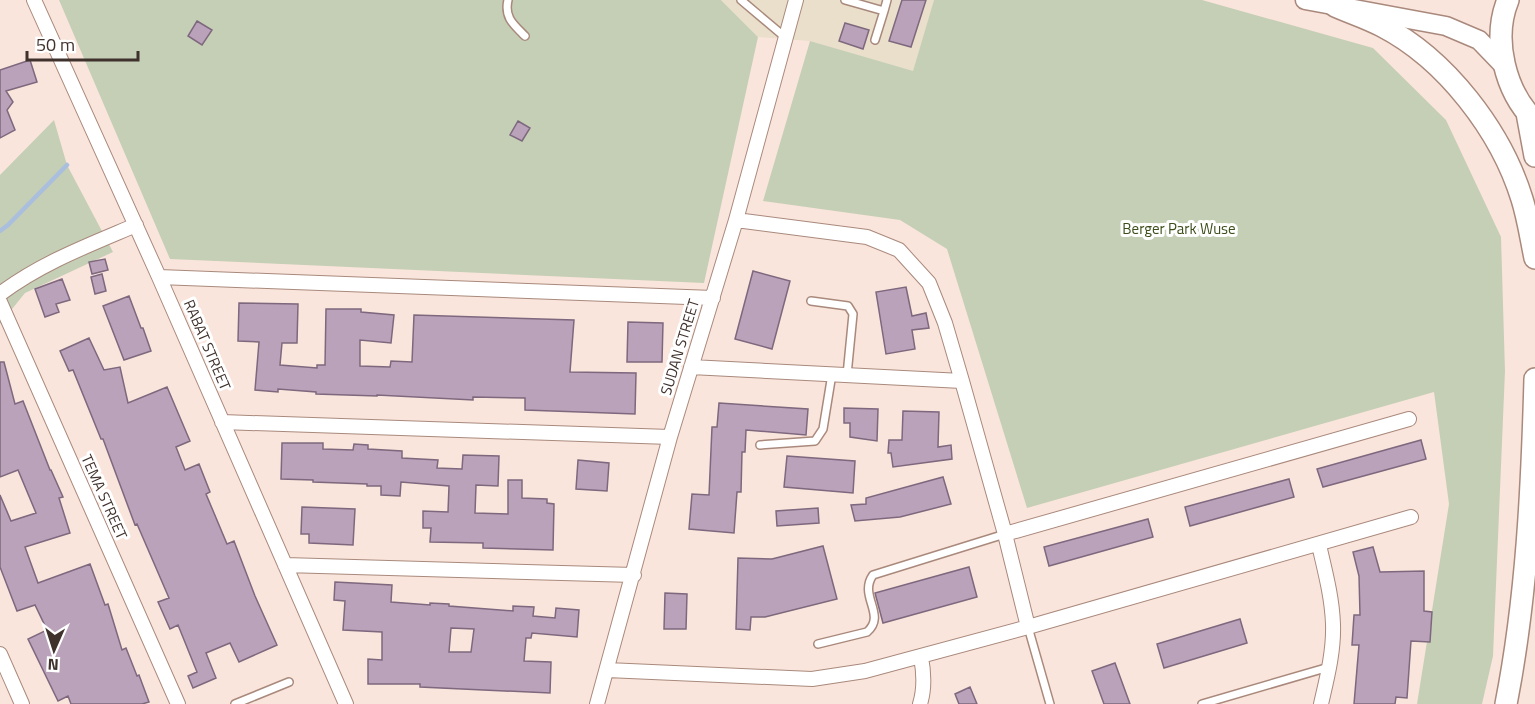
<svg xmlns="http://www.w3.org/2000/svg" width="1535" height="704" viewBox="0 0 1535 704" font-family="'Titillium Web',sans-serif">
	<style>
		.commercial { fill: #e9dfca }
		.green { fill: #c5cfb6 }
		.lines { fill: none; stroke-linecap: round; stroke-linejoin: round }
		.stream { stroke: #aabedd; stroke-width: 4.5 }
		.building { fill: #baa2ba; stroke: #7e687e; stroke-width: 1.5; fill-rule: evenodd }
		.service-casing { stroke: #a9897c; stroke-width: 10 }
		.minor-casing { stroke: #a9897c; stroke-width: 16 }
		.secondary-casing { stroke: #a9897c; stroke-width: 21 }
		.trunk-casing { stroke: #a9897c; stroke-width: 24 }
		.service { stroke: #fff; stroke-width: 7 }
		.minor { stroke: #fff; stroke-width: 14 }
		.secondary { stroke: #fff; stroke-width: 18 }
		.trunk { stroke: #fff; stroke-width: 21 }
		.labels { text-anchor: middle; stroke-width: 6; stroke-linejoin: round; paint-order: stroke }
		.park-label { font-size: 15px; fill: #3c4d19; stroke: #fff }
		.street-label { font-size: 15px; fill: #3f312c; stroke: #fff }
	</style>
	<rect width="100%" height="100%" fill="#fae5dc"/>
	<!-- commercial -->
	<path class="commercial" d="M721,0h213l-21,72 -103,-31 -52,-4z"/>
	<!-- green -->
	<path class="green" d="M59,0h662l37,37 -54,246 -534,-24z
		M934,0h268l171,48 73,72 55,117 4,134 -12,285 -11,48h-65l32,-200 -15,-112 -407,116 -80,-259 -47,-29 -137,-19 47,-160 103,30z
		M54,120l13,45 46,87 -88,41 -25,31v-149z"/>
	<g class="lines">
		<!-- stream -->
		<path class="stream" d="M0,231l8,-6 59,-60"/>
	</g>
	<!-- building -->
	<path class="building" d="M902,0h24l-15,47 -22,-6z
		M197,21l15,9 -10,15 -14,-9z
		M845,23l24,7 -6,19 -24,-8z
		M30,60l7,22 -31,9 7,11 -6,8 8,20 -15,8v-68z
		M518,121l12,7 -8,13 -12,-6z
		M105,259l3,11 -16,4 -3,-12z
		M753,271l37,10 -18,68 -37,-10z
		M102,274l4,17 -11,3 -4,-17z
		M62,279l8,21 -14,4 3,8 -14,5 -10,-28z
		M906,287l6,29 14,-3 3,15 -17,2 3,19 -29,5 -10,-62z
		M129,296l12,32h2l8,23 -27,9 -21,-54z
		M239,303l59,1 -1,39h-15l-2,22 37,3v-3h8l1,-56h35v3l33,3 -3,28 -31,-3v26l30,1 1,-6 21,1 2,-47 160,5 -4,52 66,1 -1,41 -110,-4v-12l-52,-1v3l-96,-5v1l-61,-2v-2l-38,-3v3l-23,-2 4,-48 -21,-1z
		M628,322l35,1 -1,39h-35z
		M89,338l15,32 16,-3 8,36 39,-16 23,54 -14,6 9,23 14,-6 11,28 -4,2 21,50 7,-3 21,55 22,49 -38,17 -9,-19 -24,10 10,25 -23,10 -5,-12 9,-4 -19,-47 -8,4 -12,-27 11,-4 -32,-74 -2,1 -32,-86h-2l-28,-69 -4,1 -9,-20z
		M0,362h4l11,42 8,-3 27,69h1l12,27 -4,1 11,35 -45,14 13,36 52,-19 15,41 3,-1 14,46 4,-2 11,28 2,-1 10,27 -7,2h-71l-3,-8 -10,5 -30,-62 19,-9 -12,-25 -18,6 -17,-44v-72l11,26 25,-8 -18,-43 -18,7z
		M719,403l89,6 -2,26 -60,-5 -1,22h-3l-1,40h-4l-3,41 -45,-4 3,-35 17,1 3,-68h5z
		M844,408l34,1 -1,32 -27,-4v-14h-6z
		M903,411l36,1 -1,35 13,-2 1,14 -59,8 -2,-14h-3l1,-13h13z
		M1421,440l5,19 -103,28 -6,-18z
		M282,443h41v6l30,1 1,-6 14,1v4l34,2v7l36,2 -1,8 25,1 1,-14 36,1 -1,30 -22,-1 -1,28 33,1v-34h14v18l25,1v4l7,1 -1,46 -70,-2v-5l-53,-1 1,-14h-8v-17l25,1 1,-26 -48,-4 -1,14 -19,-1v-9h-14v-2l-54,-2v-2l-32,-1z
		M787,456l68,5 -2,32 -69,-6z
		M578,460l31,3 -2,28 -31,-2z
		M943,477l8,27 -51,13 -45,4 -4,-16 15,-1v-6z
		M1289,479l5,18 -104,29 -5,-19z
		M302,507l53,2 -2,36 -44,-2v-9h-8z
		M818,508l1,15 -42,3 -1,-15z
		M1148,519l5,18 -104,29 -5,-19z
		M823,546l14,53 -72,18h-14l-1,13 -14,-1 2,-71 34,1z
		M1373,547l7,25 44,-1v40l8,1 -2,30 -19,-1 -4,57 -11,-1 -1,7h-41l5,-59h-7l2,-30h6l-1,-39 -6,-24z
		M969,567l8,30 -94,26 -8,-30z
		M335,582l57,3 -1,17 39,3v-2l19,1v2l64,5v-5l21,1 -1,9 22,2 1,-10 23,2 -2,27 -45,-4 -1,5h-5l-2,23 27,1 -1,31 -130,-6v-3h-52v-25l14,1v-28l-39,-2 2,-29 -11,-1zM451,628l23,1 -3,23h-22z
		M665,593l22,1 -1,35h-22z
		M1240,619l7,24 -83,25 -7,-24z
		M1115,663l15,41h-26l-12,-33z
		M970,687l7,17h-18l-4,-10z"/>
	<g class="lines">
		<defs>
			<path id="service" d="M508,0c-4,17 5,24 17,36
				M741,0l45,38
				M845,0l39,11 3,-11
				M875,40l9,-29
				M811,301l37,5 5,8 -6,61
				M760,445l55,-4 8,-12 9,-55
				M1028,627l22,77
				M818,644l49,-12c20,-17 -9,-36 6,-57l132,-41
				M235,704l54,-22
				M1202,704l127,-37"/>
			<path id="minor" d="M34,0l125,277 187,427
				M736,220l131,17 32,13 30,33 16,40 17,58 43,153 23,93
				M159,277l554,21
				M0,294c41,-31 89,-49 136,-69
				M0,302l178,402
				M691,367l271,14
				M222,422l448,15
				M1005,534l404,-115
				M1319,545c6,26 13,52 14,79 1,27 -6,54 -12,80
				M285,565l349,10
				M0,654l22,50
				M607,670l205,9 53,-8 163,-44 383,-110
				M597,704l73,-267 66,-217 60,-220
				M920,704c5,-16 4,-31 1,-47"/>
			<path id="secondary" d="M1305,0l141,26 33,14 26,27"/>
			<path id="trunk" d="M1508,0c-16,39 -3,92 27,121
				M1335,6c16,7 32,12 47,20 64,33 119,105 140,173 6,19 9,40 13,59
				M1527,113l8,43
				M1506,704c21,-107 26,-216 29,-325"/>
		</defs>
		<!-- service casing -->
		<use href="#service" class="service-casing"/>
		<!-- minor casing -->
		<use href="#minor" class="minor-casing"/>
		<!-- secondary casing -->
		<use href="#secondary" class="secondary-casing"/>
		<!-- trunk casing -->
		<use href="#trunk" class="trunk-casing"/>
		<!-- service -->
		<use href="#service" class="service"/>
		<!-- minor -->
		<use href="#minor" class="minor"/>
		<!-- secondary -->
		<use href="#secondary" class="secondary"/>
		<!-- trunk -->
		<use href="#trunk" class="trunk"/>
	</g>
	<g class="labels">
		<!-- park labels -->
		<g class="park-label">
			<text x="1179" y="234">Berger Park Wuse</text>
		</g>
		<!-- street labels -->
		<g class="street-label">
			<text transform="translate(207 345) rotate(67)" y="5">RABAT STREET</text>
			<text transform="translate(680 347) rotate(-73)" y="5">SUDAN STREET</text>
			<text transform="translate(104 497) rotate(66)" y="5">TEMA STREET</text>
		</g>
	</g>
	<!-- north arrow -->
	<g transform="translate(54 650) rotate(183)" stroke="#ffffff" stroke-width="4.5" paint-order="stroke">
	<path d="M0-4.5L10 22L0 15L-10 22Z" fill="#3f312c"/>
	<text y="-9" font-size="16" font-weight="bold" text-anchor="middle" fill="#3f312c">N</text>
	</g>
	<!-- scale -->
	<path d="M27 51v9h111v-9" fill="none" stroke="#3f312c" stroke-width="3"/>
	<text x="36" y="51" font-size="18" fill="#3f312c" stroke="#ffffff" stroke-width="4.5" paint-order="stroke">50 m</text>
</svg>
